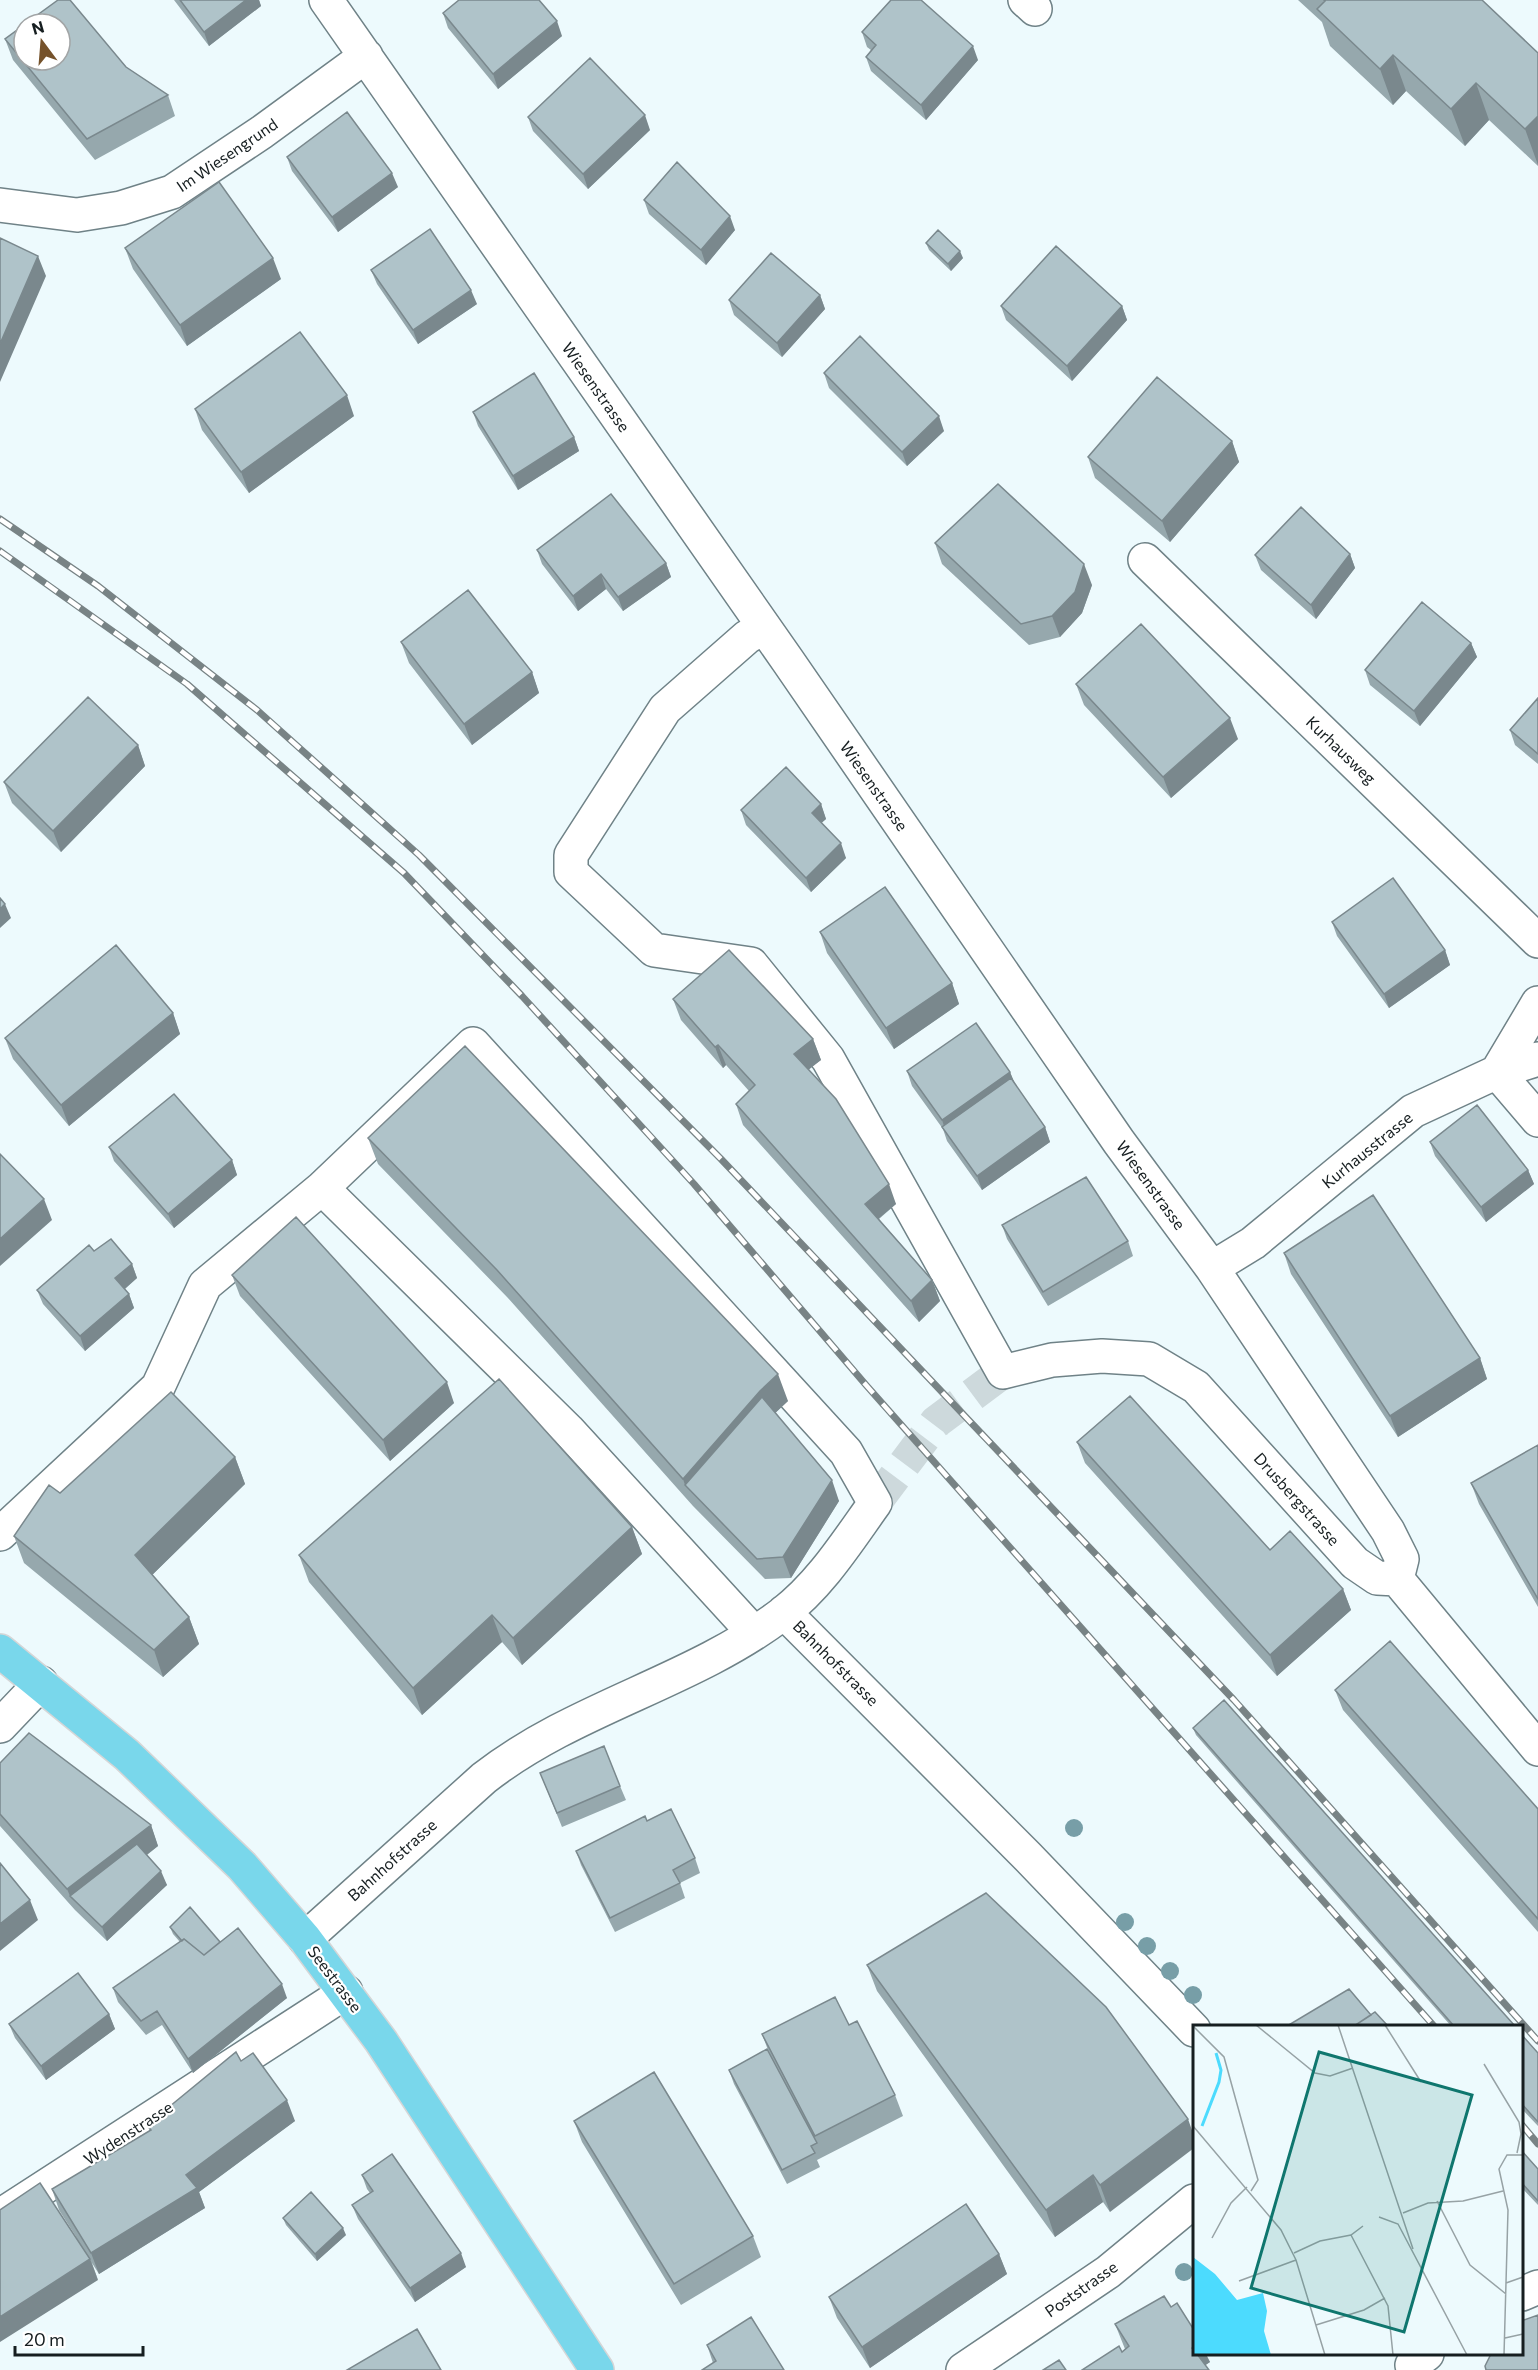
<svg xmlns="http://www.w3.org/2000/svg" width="1538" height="2370" viewBox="0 0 1538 2370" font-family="Commissioner,sans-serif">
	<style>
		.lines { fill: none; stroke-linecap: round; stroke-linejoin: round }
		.minor-tunnel { stroke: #cdd9dc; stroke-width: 33; stroke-dasharray: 33 16; stroke-linecap: butt }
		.minor-casing { stroke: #6f8287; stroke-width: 36 }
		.major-casing { stroke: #d5d6d7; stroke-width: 36 }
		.minor { stroke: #fff; stroke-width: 33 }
		.major { stroke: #79d7eb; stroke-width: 33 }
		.rail-casing { stroke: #788385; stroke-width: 7 }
		.rail { stroke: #fff; stroke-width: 4.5; stroke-dasharray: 14; stroke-linecap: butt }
		.tree { fill: #779ea7 }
		.wall { fill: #96a8ad }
		.shaded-wall { fill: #7a888d }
		.building { fill: #afc3c9; stroke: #7a888d; stroke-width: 1.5 }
		.labels { text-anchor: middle; stroke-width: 4.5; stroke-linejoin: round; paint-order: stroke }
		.street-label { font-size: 16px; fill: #161e20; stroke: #fff }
		.inset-river { fill: none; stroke: #4cdbfe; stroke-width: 3 }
		.inset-road { fill: none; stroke: #97a2a5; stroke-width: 1.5 }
		.view { fill: #0f766e; fill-opacity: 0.15; stroke: #0f766e; stroke-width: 3 }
		.inset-edge { fill: none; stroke: #161e20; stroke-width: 3 }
	</style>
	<rect width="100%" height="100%" fill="#edfafd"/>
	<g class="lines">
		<!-- minor-tunnel -->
		<path class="minor-tunnel" d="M875,1503l61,-81 67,-50"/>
		<defs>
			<path id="minor" d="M326,0l462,661 331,481 93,126 176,263 14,28 -5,20
				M1025,0l10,9
				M0,205l77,10 44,-7 51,-16 90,-60 104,-76
				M1145,560l393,381
				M764,627l-17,10 -82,72 -94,146v17l83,78 97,14 77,95 175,313 49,-12 50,-4 47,3 47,28 159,176 22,15 20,1 141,170
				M1538,1003l-41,69 41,48
				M1212,1268l41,-25 160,-132 84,-39 41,-13
				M0,1534l158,-147 47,-102 117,-97 246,242 186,203
				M784,1612l244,245 166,173
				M0,1726l41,-43
				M305,1939l179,-161c91,-71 207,-95 298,-164 39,-30 65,-72 93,-111l-29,-51 -373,-408 -151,144
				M0,2216l346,-224
				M1522,2294l16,-7
				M1412,2365l15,-11
				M963,2370l145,-98 86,-71"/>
			<path id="major" d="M0,1651l127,104 115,111 63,73 76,102 216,329"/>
		</defs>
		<!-- minor casing -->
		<use href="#minor" class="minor-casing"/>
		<!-- major casing -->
		<use href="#major" class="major-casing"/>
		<!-- minor -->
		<use href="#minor" class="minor"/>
		<!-- major -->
		<use href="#major" class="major"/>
		<defs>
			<path id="rail" d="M0,519l98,67 159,124 162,145 302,304 513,541 304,341
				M0,551l187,133 217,189 118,123 172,188 172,201 568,641
				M1522,2125l16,19"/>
		</defs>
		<!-- rail casing -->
		<use href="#rail" class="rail-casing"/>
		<!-- rail -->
		<use href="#rail" class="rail"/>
	</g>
	<!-- trees -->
	<g class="tree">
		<circle cx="1074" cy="1828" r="9"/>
		<circle cx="1125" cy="1922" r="9"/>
		<circle cx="1147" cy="1946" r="9"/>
		<circle cx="1170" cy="1971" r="9"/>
		<circle cx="1193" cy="1995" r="9"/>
		<circle cx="1184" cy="2272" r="9"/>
	</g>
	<!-- wall -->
	<path class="wall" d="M174,0h85l2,6 -52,40z
		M1298,0h184l56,53v113l-49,-46 -24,26 -59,-55 -13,14 -63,-59 -8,-24z
		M443,13l119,23 -64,53 -50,-61z
		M862,32l116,28 -52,60 -55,-49 -5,-14 5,-7 -4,-3z
		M5,39l121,28 42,28 7,21 -80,44 -82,-100z
		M528,117l122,13 -62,59 -55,-58z
		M287,157l111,30 -60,45 -46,-61z
		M644,200l91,30 -29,35 -57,-51z
		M926,243l37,15 -12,13 -22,-21z
		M125,248l156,31 -94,67 -54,-77z
		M371,270l106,34 -59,40 -41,-60z
		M820,295l5,14 -43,48 -48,-42 -5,-15z
		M1001,306h121l5,14 -55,61 -66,-61z
		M824,373l120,58 -37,35 -78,-78z
		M195,409l159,7 -105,77 -47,-63z
		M473,412l101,25 5,14 -61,39 -40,-64z
		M1232,441l7,21 -69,80 -75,-64 -7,-21z
		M935,543l157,42 -10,28 -22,24 -31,8 -87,-81z
		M537,550l129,13 5,14 -48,34 -17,-22 -28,22 -36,-47z
		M1350,554l5,14 -39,51 -55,-49 -6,-15z
		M401,642l131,30 7,21 -67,52 -63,-82z
		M1471,643l6,14 -57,69 -50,-41 -5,-15z
		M1076,684l162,55 -67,59 -87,-93z
		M1538,698v66l-23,-19 -5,-15z
		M138,745l7,21 -84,86 -49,-49 -8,-21z
		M821,804l5,15 -5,4 25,35 -35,34 -65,-67 -5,-15z
		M1332,922l113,28 5,15 -61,43 -52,-72z
		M820,932l132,51 7,21 -65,45 -67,-96z
		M673,999l140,40 8,21 -13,9 88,135 -17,15 53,61 8,21 -21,21 -176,-197 -7,-21 13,-13 -23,-26 -3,3 -42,-48z
		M173,1013l7,21 -111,92 -56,-67 -8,-21z
		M907,1071l103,1 4,11 31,44 5,15 -68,48 -35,-49 -4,-12 -31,-43z
		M368,1138l420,263 -13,12 64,88 -48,77 -26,1 -72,-73 -186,-209 -129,-133z
		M1430,1142l98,28 6,14 -48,38 -51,-66z
		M109,1147l123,13 5,15 -63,53 -60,-67z
		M1002,1225l126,16 5,15 -85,50 -41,-67z
		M94,1251l38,13 5,14 -12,11 4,5 5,14 -49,43 -42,-47 -6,-14z
		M1284,1253l196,105 7,21 -89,58 -107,-163z
		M232,1275l222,128 -64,58 -150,-165z
		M1077,1442l193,108 73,39 8,21 -74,66 -192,-213z
		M1538,1445v162l-59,-103 -8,-21z
		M235,1457l10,27 -93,91 37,42 10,27 -36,33 -139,-114 -10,-27 46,-43z
		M632,1527l10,27 -120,111 -20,-23 -80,73 -113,-133 -10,-27z
		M1335,1690l203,119v123l-195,-222z
		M1193,1728l322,298h-64l-255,-291z
		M0,1763l151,62 7,21 -11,9 20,30 -60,56 -32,-31 -75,-84z
		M540,1773l80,13 6,14 -64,27z
		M647,1821l48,37 5,15 -20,10 5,15 -70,34 -34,-67 -5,-14z
		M170,1927l50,15 67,56 -94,75 -31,-48 -16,10 -28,-33 -5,-14 67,-46 -7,-8z
		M867,1965l239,42 4,205 -7,-10 -48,35 -178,-246z
		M109,2014l6,15 -69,51 -31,-42 -6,-14z
		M849,2025l46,70 8,21 -86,44 3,7 -33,17 -53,-100 -5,-14 39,-20 -6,-16z
		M1521,2034l17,19v73l-17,-18z
		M241,2061l54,60 -96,71 6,16 -106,66 -7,-11 6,17 -23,-45 -16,-25 -7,-21 98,-58 -3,-6z
		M574,2121l179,115 8,21 -80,48 -99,-163z
		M1521,2150l17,19v36l-17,-18z
		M362,2175l104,92 -51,35 -57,-83 -6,-14 18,-12 -3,-4z
		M283,2218l63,17 -29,26 -31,-36z
		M999,2254l8,20 -137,94 -33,-50 -8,-21z
		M1171,2307l39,55 -5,3 -83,-13 3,-3 -10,-25z
		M707,2345l77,25 -71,-7z"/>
	<!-- shaded-wall -->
	<path class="shaded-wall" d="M246,0h13l2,6 -52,40 -5,-14z
		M557,21l5,15 -64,53 -5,-15z
		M973,46l5,14 -52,60 -5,-15z
		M1393,55l13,36 -13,14 -13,-36z
		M1476,83l13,37 -24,26 -14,-37z
		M645,115l5,15 -62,59 -5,-15z
		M1538,116v49l-13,-36z
		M392,173l6,14 -60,45 -6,-15z
		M730,216l5,14 -29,35 -5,-15z
		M960,251l3,7 -12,13 -3,-7z
		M38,256l8,20 -46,106v-38z
		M273,258l8,21 -94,67 -7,-21z
		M471,290l6,14 -59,40 -5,-14z
		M820,295l5,14 -43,48 -5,-14z
		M1122,306l5,14 -55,61 -5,-15z
		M347,395l7,21 -105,77 -8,-21z
		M939,416l5,15 -37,35 -5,-14z
		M574,437l5,14 -61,39 -5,-14z
		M1232,441l7,21 -69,80 -8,-21z
		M1350,554l5,14 -39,51 -5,-14z
		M666,563l5,14 -48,34 -5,-14z
		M1084,564l8,21 -10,28 -22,24 -8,-21z
		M601,574l5,15 -28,22 -5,-15z
		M1471,643l6,14 -57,69 -6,-15z
		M532,672l7,21 -67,52 -8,-21z
		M1230,718l8,21 -67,59 -8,-21z
		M138,745l7,21 -84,86 -8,-21z
		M821,804l5,15 -9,8 -5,-14z
		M841,843l5,15 -35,34 -5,-14z
		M5,904l6,14 -11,10v-19z
		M1445,950l5,15 -61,43 -5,-14z
		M952,983l7,21 -65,45 -8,-21z
		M173,1013l7,21 -111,92 -8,-21z
		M813,1039l8,21 -19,15 -8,-21z
		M718,1045l8,20 -3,3 -8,-21z
		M1010,1072l6,14 -69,49 -5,-15z
		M1045,1127l5,15 -68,48 -5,-14z
		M232,1160l5,15 -63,53 -6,-14z
		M1528,1170l6,14 -48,38 -5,-15z
		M889,1184l7,20 -24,20 -7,-20z
		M44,1199l8,21 -52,46v-27z
		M132,1264l5,14 -16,14 -6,-14z
		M932,1280l8,21 -21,21 -8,-21z
		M129,1294l5,14 -49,43 -5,-15z
		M1480,1358l7,21 -89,58 -8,-21z
		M778,1374l10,27 -18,17 -85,67 -2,-6 77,-88z
		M447,1382l7,21 -64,58 -7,-21z
		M235,1457l10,27 -100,98 -10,-27z
		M832,1480l7,21 -48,77 -8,-21z
		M632,1527l10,27 -120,111 -9,-27z
		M1343,1589l8,21 -74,66 -7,-21z
		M492,1615l10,27 -80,73 -9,-27z
		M189,1617l10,27 -36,33 -9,-27z
		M151,1825l7,21 -78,60 -10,-10 -3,-7z
		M161,1871l6,14 -60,56 -5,-14z
		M30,1900l8,20 -38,31v-27z
		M282,1984l5,14 -94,75 -5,-14z
		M109,2014l6,15 -69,51 -5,-14z
		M287,2100l8,21 -96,71 6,16 -106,66 -8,-21 95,-78z
		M1188,2119l6,17v12l-84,64 -10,-27z
		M1093,2175l10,27 -48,35 -9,-27z
		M343,2228l3,7 -29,26 -2,-7z
		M461,2253l5,14 -51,35 -5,-14z
		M999,2254l8,20 -137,94 -8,-21z
		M90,2259l8,21 -98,62v-25z
		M1194,2346v8h12l4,8 -10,7 -8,-21z"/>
	<!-- building -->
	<path class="building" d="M58,0h12l56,67 42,28 -81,44 -82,-100 19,-14v35h36v-36h-35z
		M180,0h66l-42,32z
		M459,0h80l18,21 -64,53 -50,-61z
		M891,0h30l52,46 -52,59 -55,-48 10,-12 -14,-13z
		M1324,0h158l56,53v63l-13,13 -49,-46 -25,26 -58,-54 -13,14 -63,-60 8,-8z
		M590,58l55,57 -62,59 -55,-57z
		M347,112l45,61 -60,44 -45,-60z
		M677,162l53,54 -29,34 -57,-50z
		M219,182l54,76 -93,67 -55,-77z
		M430,229l41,61 -58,40 -42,-60z
		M938,230l22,21 -12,13 -22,-21z
		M0,238l38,18 -38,88z
		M1056,246l66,60 -55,60 -66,-60z
		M771,253l49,42 -43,48 -48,-43z
		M300,332l47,63 -106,77 -46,-63z
		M860,336l79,80 -37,36 -78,-79z
		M534,373l40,64 -61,39 -40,-64z
		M1157,377l75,64 -70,80 -74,-64z
		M998,484l86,80 -9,28 -23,24 -31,8 -86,-81z
		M611,494l55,69 -48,34 -17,-23 -28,22 -36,-46z
		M1301,507l49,47 -39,51 -56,-50z
		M468,590l64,82 -68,52 -63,-82z
		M1422,602l49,41 -57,68 -49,-41z
		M1141,624l89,94 -67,59 -87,-93z
		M88,697l50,48 -85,86 -49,-49z
		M1538,698v56l-28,-24z
		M786,767l35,37 -9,9 29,30 -35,35 -65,-68z
		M1393,878l52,72 -61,44 -52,-72z
		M885,887l67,96 -66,45 -66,-96z
		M0,898l5,6 -5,5z
		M116,945l57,68 -112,92 -56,-67z
		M729,950l84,89 -19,15 42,45 53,85 -24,20 67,76 -21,21 -175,-197 19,-19 -37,-40 -3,2 -42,-48z
		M976,1023l34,49 -68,48 -35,-49z
		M465,1046l313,328 -18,17 -77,88 -186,-209 -129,-132z
		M1011,1078l34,49 -68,49 -35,-49z
		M174,1094l58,66 -64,54 -59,-67z
		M1477,1105l51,65 -47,37 -51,-65z
		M0,1154l44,45 -44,40z
		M1086,1177l42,64 -85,51 -41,-67z
		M1373,1195l107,163 -90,58 -106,-163z
		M296,1217l151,165 -64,58 -151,-165z
		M111,1239l21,25 -17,14 14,16 -49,42 -43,-46 52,-45 5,6z
		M499,1379l133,148 -119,111 -21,-23 -79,73 -114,-133z
		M171,1392l64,65 -100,98 54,62 -35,33 -140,-114 35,-51 11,8z
		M1130,1396l140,154 20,-19 53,58 -73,66 -193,-213z
		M762,1397l70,83 -49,77 -26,2 -72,-74z
		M1538,1445v154l-67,-116z
		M1390,1641l148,168v110l-203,-229z
		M1224,1700l291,326h-61l-261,-298z
		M29,1733l122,92 -84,64 -67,-75v-51z
		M604,1746l16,40 -63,27 -17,-40z
		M671,1809l24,49 -22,12 7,13 -70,35 -34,-67 69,-35 2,5z
		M137,1844l24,27 -59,56 -32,-31z
		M0,1863l30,37 -30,24z
		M986,1893l120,114 82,112 -88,66 -7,-10 -47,35 -179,-245z
		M190,1907l30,35 -16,13 -20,-16 -2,2 -12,-14z
		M238,1928l44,56 -94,75 -31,-48 -16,10 -28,-33 71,-49 20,16z
		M78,1973l31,41 -68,52 -32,-42z
		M1349,1989l22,26 -17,11h-4l-1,-1 -1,1h-61z
		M835,1997l14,28 8,-4 38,74 -80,41 -53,-102z
		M1375,2012l13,14h-34z
		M1521,2034l17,19v69l-17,-19z
		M767,2049l50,94 -6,3 4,7 -33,17 -53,-100z
		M236,2052l5,9 12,-8 34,47 -101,75 11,13 -106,65 -39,-64 99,-59 -4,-5z
		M654,2072l99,164 -79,48 -100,-163z
		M1521,2150l17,19v32l-17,-19z
		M392,2154l69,99 -51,35 -58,-83 21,-14 -11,-16z
		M40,2183l50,76 -90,58v-107z
		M311,2192l32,36 -28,26 -32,-36z
		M966,2204l33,50 -137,93 -33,-50z
		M1164,2296l7,11 6,-4 17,27v16l-2,2 2,3v3h3l12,16h-127l37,-24 3,6 7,-6 -14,-22z
		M1538,2315v55h-52l-1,-4 6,-12h30v-33z
		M751,2317l33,53h-82l14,-9 -9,-16z
		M417,2329l24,41h-94z
		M1059,2360l7,10h-23z"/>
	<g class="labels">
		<!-- street labels -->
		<g class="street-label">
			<text transform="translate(227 155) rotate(-34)" y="6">Im Wiesengrund</text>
			<text transform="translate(596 387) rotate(55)" y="6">Wiesenstrasse</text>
			<text transform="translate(1341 750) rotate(44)" y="6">Kurhausweg</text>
			<text transform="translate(874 786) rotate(55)" y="6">Wiesenstrasse</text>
			<text transform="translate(1367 1150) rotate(-39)" y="6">Kurhausstrasse</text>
			<text transform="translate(1151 1185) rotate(54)" y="6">Wiesenstrasse</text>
			<text transform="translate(1297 1499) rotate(48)" y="6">Drusbergstrasse</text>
			<text transform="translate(836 1663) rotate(45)" y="6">Bahnhofstrasse</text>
			<text transform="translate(392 1860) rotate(-42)" y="6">Bahnhofstrasse</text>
			<text transform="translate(335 1979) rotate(53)" y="6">Seestrasse</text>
			<text transform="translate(128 2133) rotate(-33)" y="6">Wydenstrasse</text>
			<text transform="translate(1081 2289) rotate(-35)" y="6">Poststrasse</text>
		</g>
	</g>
	<!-- overview -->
	<g transform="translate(1193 2025)">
		<rect width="330" height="330" fill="#edfafd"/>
		<path d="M0,232l22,17 22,26 26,-7 4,18 -3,20 7,24h-78z" fill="#4cdbfe"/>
		<path class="inset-river" d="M9,101l17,-44 2,-12 -5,-17"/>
		<path class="inset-road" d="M63,0l59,48 15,3 23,-8M145,0l75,224M192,0l36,57M0,1l31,31 34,123 -7,11M291,39l35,58 2,12 -4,19M0,101l88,104 15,30 29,95M244,176l33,64 36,29M210,188l25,-10 35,-2 40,-10M186,192l19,7 69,131M158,210l37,71 5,49M19,213l19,-35 16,-16M101,228l26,-12 31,-6 12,-9M46,256l57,-21M313,258l17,-6M123,300l48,-15 21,-12M312,313l18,-4M311,330l4,-145 -9,-41 8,-14h16"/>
		<path class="view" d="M126,27l153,43 -68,237 -153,-44z"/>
		<rect width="330" height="330" class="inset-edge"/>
	</g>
	<!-- north arrow -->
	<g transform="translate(42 42) rotate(344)"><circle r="28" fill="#ffffff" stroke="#a2a5a6" stroke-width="1.5"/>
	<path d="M0-4.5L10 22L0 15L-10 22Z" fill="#75522b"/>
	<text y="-9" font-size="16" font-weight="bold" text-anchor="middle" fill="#161e20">N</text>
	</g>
	<!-- scale -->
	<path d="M15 2346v9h128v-9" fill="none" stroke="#161e20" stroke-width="3"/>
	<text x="24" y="2346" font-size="18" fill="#161e20" stroke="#ffffff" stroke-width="4.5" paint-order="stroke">20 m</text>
</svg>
